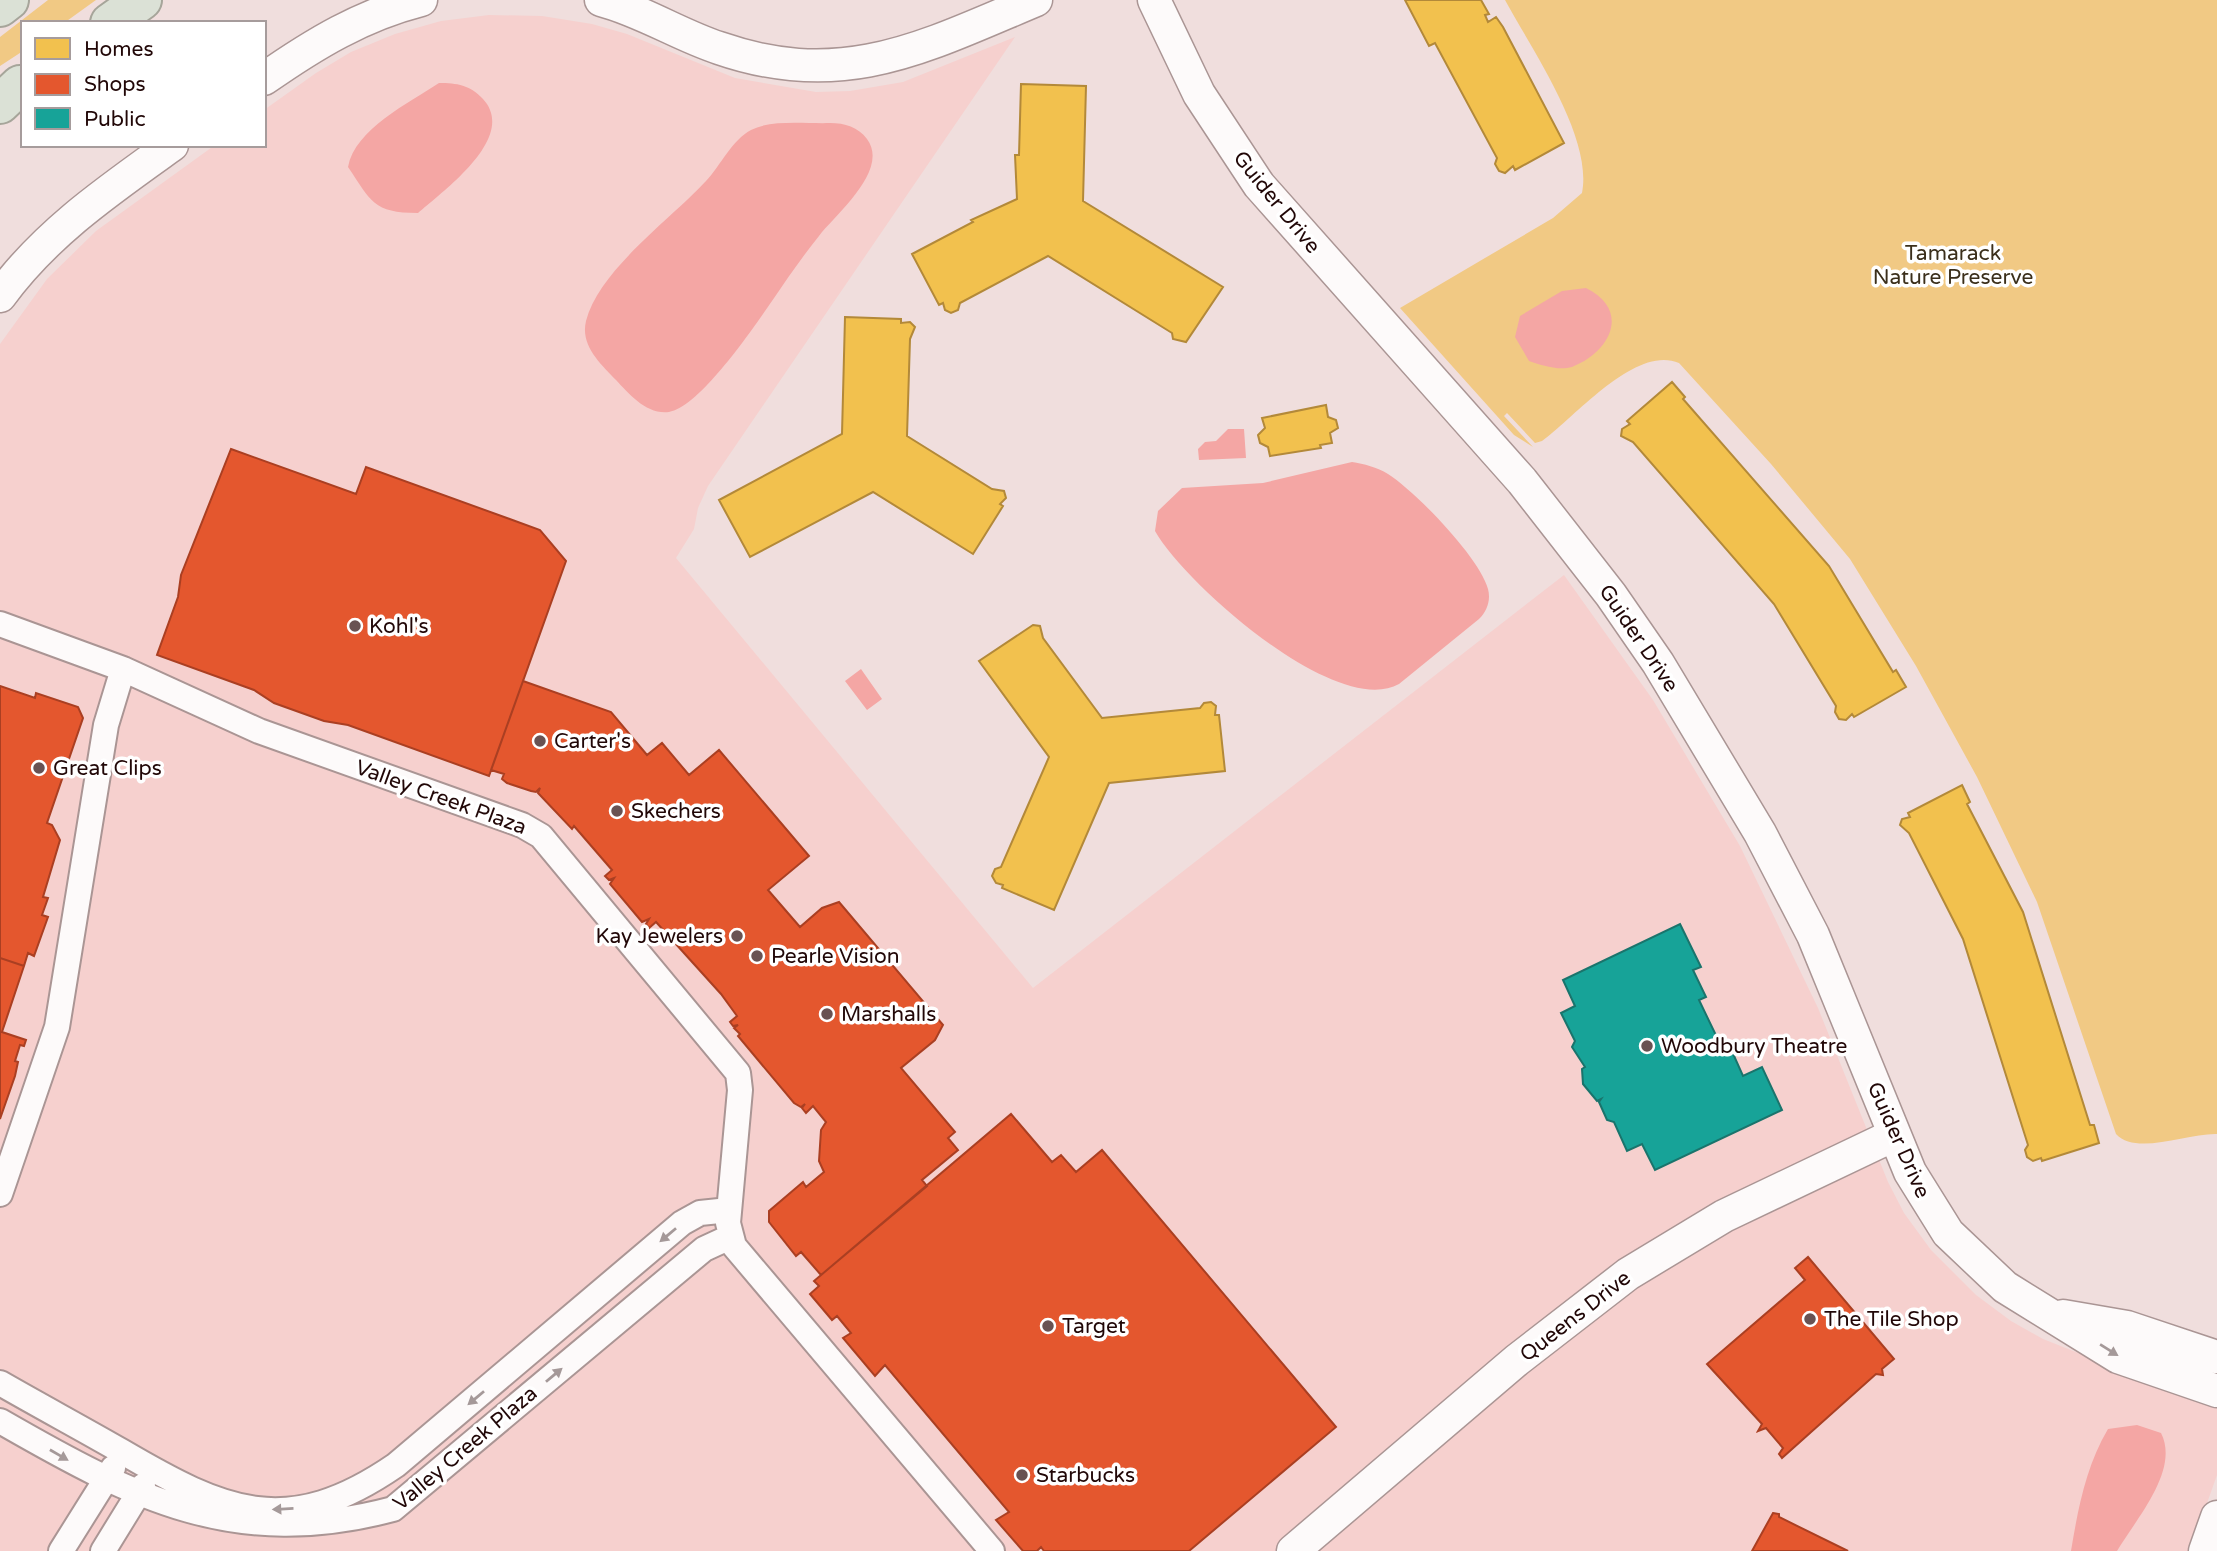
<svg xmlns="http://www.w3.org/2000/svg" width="2217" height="1551" viewBox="0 0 2217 1551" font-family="'Varela Round',sans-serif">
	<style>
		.built { fill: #f6d0ce }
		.green { fill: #f1c984 }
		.water { fill: #f4a6a4 }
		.homes { fill: #f2c14e; stroke: #b38939; stroke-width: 2 }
		.shops { fill: #e4572e; stroke: #aa3f22; stroke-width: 2 }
		.public { fill: #17a398; stroke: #1a746c; stroke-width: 2 }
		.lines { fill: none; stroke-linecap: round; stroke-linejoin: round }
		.minor-casing { stroke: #aa9594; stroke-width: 28 }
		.tertiary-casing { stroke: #aa9594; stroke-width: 35 }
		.motorway-casing { stroke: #a6a59a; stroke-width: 42 }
		.minor { stroke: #fdfafa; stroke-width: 24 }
		.tertiary { stroke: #fdfafa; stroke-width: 32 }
		.motorway { stroke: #dbe1d6; stroke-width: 38 }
		.oneway { fill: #a59999 }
		.poi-dot { fill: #695252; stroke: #fff; stroke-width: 2.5 }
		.labels { text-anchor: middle; stroke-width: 7; stroke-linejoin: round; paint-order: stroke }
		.street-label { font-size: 21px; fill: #210707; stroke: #fff }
		.park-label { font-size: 21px; fill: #3b2f1b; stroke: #fff }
		.poi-label { font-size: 21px; fill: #210707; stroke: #fff; text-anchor: start }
	</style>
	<rect width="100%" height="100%" fill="#f0dedd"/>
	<!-- built -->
	<path class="built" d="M489,15l53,1 50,8 35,10 108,44 81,14 34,-1 53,-9 112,-45 -307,449 -10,22 -4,21 -18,29 357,430 531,-413 89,125 87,146 78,162 70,174 16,31 27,37 45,45 35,26 32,18 174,69v67l-27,76h-2190v-1207l47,-65 49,-48 119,-86h49v-35l52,-37 35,-21 44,-18 46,-13z"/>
	<!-- green -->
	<path class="green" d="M48,0h48l-32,23h-41v28l-23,15v-29z
		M1505,0h712v1134c-29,-1 -81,22 -101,0l-79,-232 -60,-125 -61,-111 -66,-107 -79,-95 -92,-101c-43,-19 -104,54 -137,78l-7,2 -28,-30 -3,3 29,31 -19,-12 -114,-127 153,-90 29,-25c11,-56 -50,-143 -77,-193z"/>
	<!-- water -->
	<path class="water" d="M439,83c18,0 31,2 44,16 35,38 -39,91 -65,114 -45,0 -47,-12 -70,-46 7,-38 61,-64 91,-84z
		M830,123c15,0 28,4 37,16 23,31 -31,75 -48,97 -17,21 -32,43 -47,65 -18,26 -72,106 -103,111 -22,3 -40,-18 -53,-32 -15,-16 -36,-34 -30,-59 13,-51 85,-102 120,-140 15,-16 26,-41 45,-51 21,-11 56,-6 79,-7z
		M1586,288c45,22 25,64 -14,79 -14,4 -31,-2 -43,-6l-14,-24 5,-21 42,-25z
		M1228,429h16l2,29 -47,2 -1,-11 7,-7 11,-1z
		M1352,462c12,2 25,5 36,12 27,17 92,84 100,115 3,11 -1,22 -9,30l-80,65c-62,35 -214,-100 -244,-153l3,-20 24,-23 81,-5z
		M861,669l21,30 -15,11 -22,-29z
		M2137,1425l24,8c19,37 -25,86 -44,118h-46c7,-42 15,-85 37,-122z"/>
	<!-- homes -->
	<path class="homes" d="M1405,0h76l8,14 -4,1 3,7 8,-5 7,10 61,116 -49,27 -2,-4 -8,7 -6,-2 -4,-7 2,-6 -62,-115 -6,3z
		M1021,84l65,2 -3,115 140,86 -37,55 -13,-3 -1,-6 -124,-77 -88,47 -2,7 -7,3 -6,-3 -2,-7 -4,2 -27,-51 61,-32 -2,-2 46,-21 -2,-44h4z
		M845,317l56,2v4l9,-1 5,5 -5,12 -3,97 85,53 12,2 2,7 -6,6 3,2 -30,48 -100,-62 -123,65 -31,-57 123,-66z
		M1672,382l13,15 -2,2 146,167 64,106 3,-2 10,17 -52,30 -2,-3 -6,6 -7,-1 -4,-7 1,-6 -62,-102 -141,-162 -12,-6 1,-7 8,-5 -3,-3z
		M1326,405l2,12 8,3 2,8 -8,5 2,10 -12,2 1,3 -51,8 -2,-9 -8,-4 -2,-8 7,-7 -3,-10z
		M1033,625l7,1 3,12 59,80 98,-10 4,-5 7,-1 5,4 -1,9h4l6,56 -116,12 -55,127 -52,-22 1,-3 -7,-2 -4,-7 3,-7 6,-2 48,-110 -70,-96z
		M1962,785l8,17 -3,2 56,108 67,213h4l5,18 -57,18 -1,-3 -8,3 -6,-4 -2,-7 3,-5 -65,-206 -54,-106 -9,-8 2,-6 8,-2 -2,-4z"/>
	<!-- shops -->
	<path class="shops" d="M231,449l125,45 10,-27 174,63 26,31 -77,215 -141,-51 -24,-4 -50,-18 -20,-13 -97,-35 21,-58 3,-22z
		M523,681l88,31 36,43 15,-12 27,32 30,-25 90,106 -41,34 32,37 22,-19 17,-6 104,123 -8,15 -34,28 54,64 -7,6 10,12 -36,30 5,6 -106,89 -20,-23 -5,4 -27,-34v-11l34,-29 3,5 18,-15 -5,-11 2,-31 5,-8 -13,-16 -7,7 -4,-5 3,-4 -4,3 -7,-4 -56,-67 2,-2 -6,-6 4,-3 -5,1 -3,-4 7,-6 -16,-22 -65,-72 -7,6 -3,-4 3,-5 -7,3 -32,-38 4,-6 -5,2 -4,-4 7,-6 -38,-44 -2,3 -34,-36 2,-5 -4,4 -5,-1 -24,-8 -5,-4 2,-5 -13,-4z
		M0,686l35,12 1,-5 42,14 5,11 -36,105 5,2 8,15 -17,57 5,1 -6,17 6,2 -14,39 -6,-3 -4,13 -24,-8z
		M0,958l24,8 -22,66 24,8 -2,6 -4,-1 -5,16 3,1 -3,14 -15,43z
		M1011,1114l41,48 9,-7 15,17 26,-22 234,277 -147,124h-145l-3,-4 -4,4h-14l-27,-31 13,-8 -124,-147 -10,11 -32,-38 8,-5 -14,-17 -5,4 -22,-26 9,-8 -5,-5z
		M1808,1257l86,102 -12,10 1,6 -7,-1 -94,84 -3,-4 4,-6 -17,-20 -8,3 4,-7 -55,-60 98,-84 -10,-12z
		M1773,1513l6,1v3l69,34h-96z"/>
	<!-- public -->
	<path class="public" d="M1680,924l21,43 -8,3 13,27 -7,3 25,52 7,-3 12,27 19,-9 20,43 -127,60 -13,-26 -15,7 -13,-29 -7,-2 -8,-18 2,-3 -4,2 -14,-17 -1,-15 3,-2 -13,-20 3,-6 -14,-28 14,-7 -12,-26z"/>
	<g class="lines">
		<defs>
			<path id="minor" d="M0,624l123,45 136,62 263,94 19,11 197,237 2,17 -12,133 6,23 258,305
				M0,1194l57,-167 49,-302 17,-56
				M0,1383c40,23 81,45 121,68 104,61 166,89 275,14l286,-242 18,-10 29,-3
				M0,1421c134,77 235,130 393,88l311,-260 26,-12
				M61,1551l52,-83
				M103,1551l40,-65"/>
			<path id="tertiary" d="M601,0c42,11 78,35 118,48 124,43 205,-1 317,-48
				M1154,0l45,94 60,91 263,296 89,114 47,68 102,170 53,102 97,237 38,61 57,54 113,70 99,34
				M264,79c50,-35 98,-64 157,-79
				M0,296c46,-63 109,-106 172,-151
				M2063,1316l64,11 90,30
				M1293,1551l224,-191 111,-86 96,-58 170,-81
				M2205,1551l12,-34"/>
			<path id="motorway" d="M0,7l9,-7
				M110,23l32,-23
				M0,104l20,-19"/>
		</defs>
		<!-- minor casing -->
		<use href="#minor" class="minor-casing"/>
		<!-- tertiary casing -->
		<use href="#tertiary" class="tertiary-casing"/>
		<!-- motorway casing -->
		<use href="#motorway" class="motorway-casing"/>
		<!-- minor -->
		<use href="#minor" class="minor"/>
		<!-- tertiary -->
		<use href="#tertiary" class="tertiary"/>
		<!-- motorway -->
		<use href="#motorway" class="motorway"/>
	</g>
	<!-- one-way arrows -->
	<defs><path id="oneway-solid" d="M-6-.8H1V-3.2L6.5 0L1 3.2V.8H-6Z" transform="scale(1.75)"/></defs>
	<g class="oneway">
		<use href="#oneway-solid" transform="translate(668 1235) rotate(140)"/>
		<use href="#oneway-solid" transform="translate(2109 1350) rotate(32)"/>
		<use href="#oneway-solid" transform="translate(554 1375) rotate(-40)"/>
		<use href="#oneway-solid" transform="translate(476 1398) rotate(140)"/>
		<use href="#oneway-solid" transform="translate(59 1455) rotate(30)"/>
		<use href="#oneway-solid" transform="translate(283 1509) rotate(177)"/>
	</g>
	<!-- markers -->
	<g class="poi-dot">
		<circle cx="355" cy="626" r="7"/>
		<circle cx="540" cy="741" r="7"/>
		<circle cx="39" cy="768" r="7"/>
		<circle cx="617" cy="811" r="7"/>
		<circle cx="737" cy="936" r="7"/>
		<circle cx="757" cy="956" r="7"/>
		<circle cx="827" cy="1014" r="7"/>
		<circle cx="1647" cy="1046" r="7"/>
		<circle cx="1810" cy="1319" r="7"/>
		<circle cx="1048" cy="1326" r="7"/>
		<circle cx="1022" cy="1475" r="7"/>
	</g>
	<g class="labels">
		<!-- street labels -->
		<g class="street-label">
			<text transform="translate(1277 202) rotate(51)" y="7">Guider Drive</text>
			<text transform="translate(1639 638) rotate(56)" y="7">Guider Drive</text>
			<text transform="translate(441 797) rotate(20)" y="7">Valley Creek Plaza</text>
			<text transform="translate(1899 1140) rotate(66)" y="7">Guider Drive</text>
			<text transform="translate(1575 1316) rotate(-38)" y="7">Queens Drive</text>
			<text transform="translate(465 1448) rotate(-40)" y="7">Valley Creek Plaza</text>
		</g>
		<!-- park labels -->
		<g class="park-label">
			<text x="1953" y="260">Tamarack<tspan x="1953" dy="24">Nature Preserve</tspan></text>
		</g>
		<!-- poi labels -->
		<g class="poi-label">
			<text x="369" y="633">Kohl's</text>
			<text x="554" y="748">Carter's</text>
			<text x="53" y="775">Great Clips</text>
			<text x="631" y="818">Skechers</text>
			<text x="723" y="943" text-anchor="end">Kay Jewelers</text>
			<text x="771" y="963">Pearle Vision</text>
			<text x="841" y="1021">Marshalls</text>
			<text x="1661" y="1053">Woodbury Theatre</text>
			<text x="1824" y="1326">The Tile Shop</text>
			<text x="1062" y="1333">Target</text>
			<text x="1036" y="1482">Starbucks</text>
		</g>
	</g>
	<!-- legend -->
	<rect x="21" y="21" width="245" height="126" fill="#ffffff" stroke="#a69c9c" stroke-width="2"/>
	<rect x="35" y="38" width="35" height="21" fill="#f2c14e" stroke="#a69c9c" stroke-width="2"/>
	<text x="84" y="56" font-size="21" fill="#210707">Homes</text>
	<rect x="35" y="74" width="35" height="21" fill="#e4572e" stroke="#a69c9c" stroke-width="2"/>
	<text x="84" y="91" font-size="21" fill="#210707">Shops</text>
	<rect x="35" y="108" width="35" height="21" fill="#17a398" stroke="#a69c9c" stroke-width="2"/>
	<text x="84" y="126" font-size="21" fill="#210707">Public</text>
</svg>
